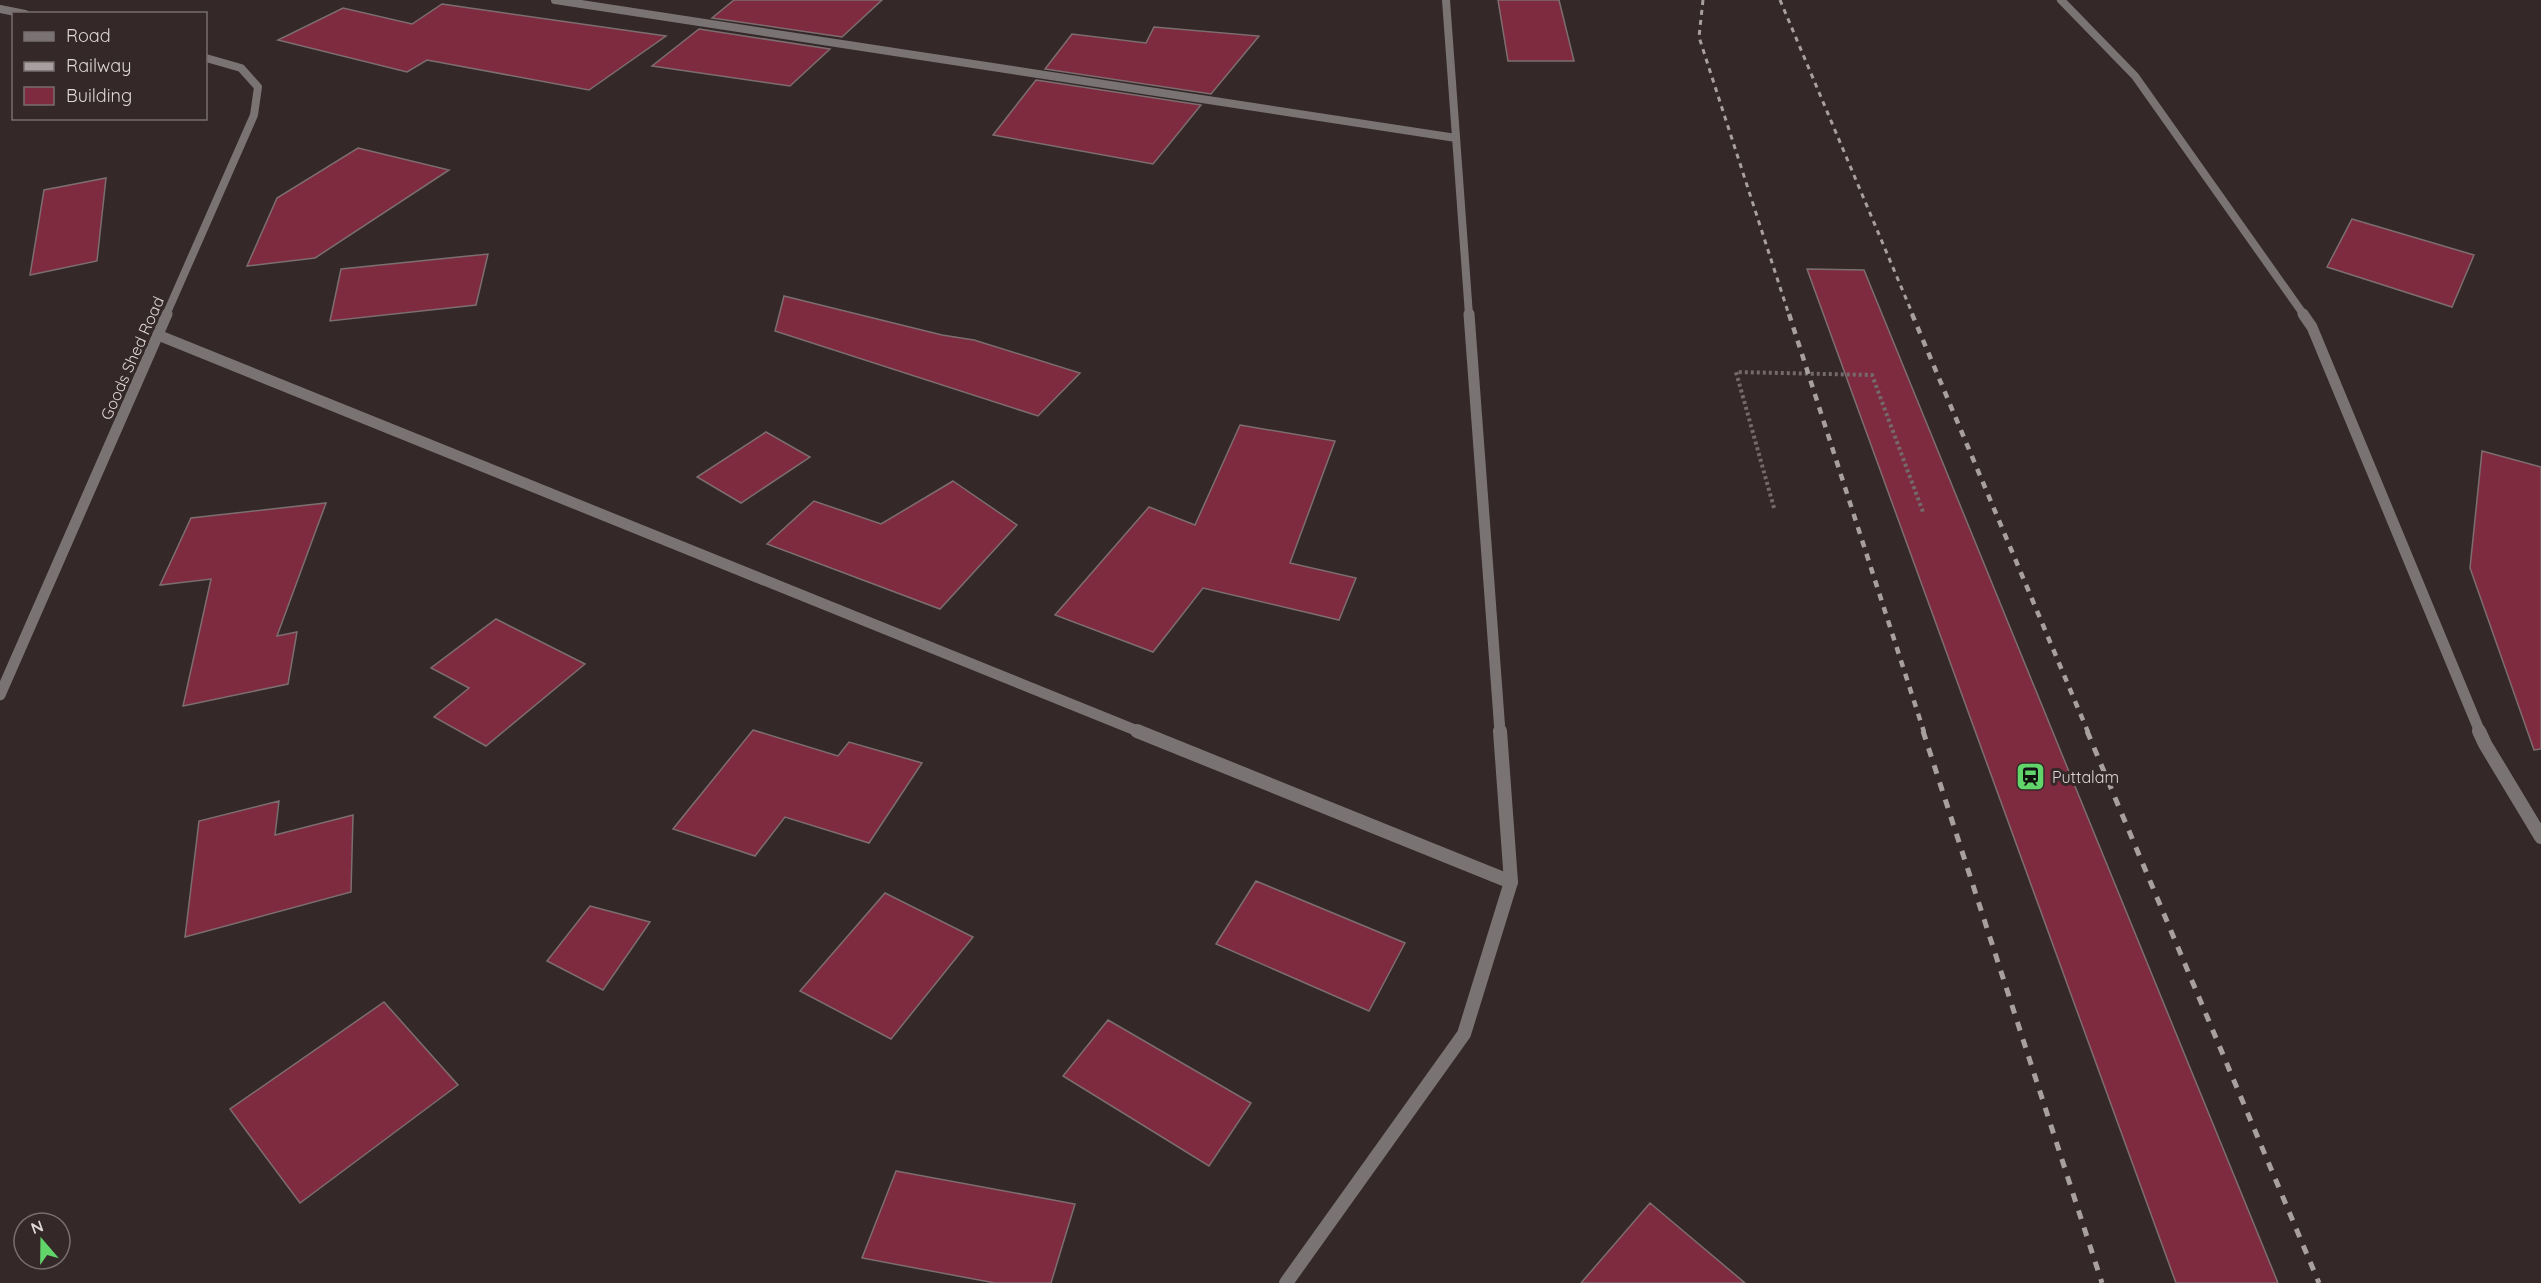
<svg xmlns="http://www.w3.org/2000/svg" width="2541" height="1283" viewBox="0 0 2541 1283" font-family="Quicksand,sans-serif">
	<style>
		.building { fill: #7f2b3f; stroke: #7c6e70; stroke-width: 1.5 }
		.lines { fill: none; stroke-linecap: round; stroke-linejoin: round }
		.path { stroke: #756a6b; stroke-width: 4; stroke-dasharray: 3 3; stroke-linecap: butt }
		.minor-far2 { stroke: #797373; stroke-width: 8 }
		.minor-far1 { stroke: #797373; stroke-width: 11 }
		.minor { stroke: #797373; stroke-width: 14 }
		.tertiary-far2 { stroke: #797373; stroke-width: 8 }
		.tertiary-far1 { stroke: #797373; stroke-width: 11 }
		.tertiary { stroke: #797373; stroke-width: 14 }
		.rail-far2 { stroke: #a89fa0; stroke-width: 3; stroke-dasharray: 5 5; stroke-linecap: butt }
		.rail-far1 { stroke: #a89fa0; stroke-width: 4.5; stroke-dasharray: 7 7; stroke-linecap: butt }
		.rail { stroke: #a89fa0; stroke-width: 5; stroke-dasharray: 9 9; stroke-linecap: butt }
		.labels { text-anchor: middle; stroke-width: 6; stroke-linejoin: round; paint-order: stroke }
		.street-label { font-size: 16px; fill: #dfd7d8; stroke: #342829 }
		.poi-label { font-size: 16px; fill: #dfd7d8; stroke: #342829; text-anchor: start }
	</style>
	<rect width="100%" height="100%" fill="#342829"/>
	<!-- building -->
	<path class="building" d="M734,0h148l-40,37 -130,-19z
		M1498,0h61l15,61h-66z
		M442,4l224,32 -77,54 -162,-30 -20,12 -129,-32 65,-32 69,16z
		M1154,27l105,9 -48,58 -166,-25 27,-35 74,9z
		M699,29l131,20 -40,37 -138,-20z
		M1036,80l165,25 -48,59 -160,-29z
		M358,148l91,22 -134,88 -68,8 30,-68z
		M106,178l-9,83 -67,14 14,-85z
		M2352,219l122,36 -22,52 -125,-40z
		M488,254l-12,51 -146,16 11,-52z
		M1807,269l57,1 414,1013h-102z
		M784,296l158,39 32,5 106,33 -42,43 -263,-85z
		M1240,425l95,16 -45,122 66,15 -17,42 -136,-32 -50,64 -98,-37 94,-108 46,18z
		M766,432l44,25 -69,46 -44,-26z
		M2482,451l59,16v282l-7,1 -64,-182z
		M953,481l64,44 -77,84 -173,-65 47,-43 67,23z
		M326,503l-49,133 20,-4 -9,52 -105,22 28,-127 -51,6 31,-67z
		M496,619l89,45 -99,82 -52,-29 35,-29 -38,-20z
		M753,730l85,26 11,-14 73,21 -53,80 -84,-26 -30,39 -82,-27z
		M279,801l-4,34 78,-20 -2,77 -166,45 14,-116z
		M1256,881l149,62 -36,68 -153,-67z
		M885,893l88,44 -82,102 -91,-48z
		M590,906l60,16 -47,68 -56,-29z
		M384,1002l74,83 -158,118 -70,-94z
		M1108,1020l143,83 -42,63 -146,-90z
		M896,1171l179,33 -24,79h-56l-133,-25z
		M1650,1203l95,80h-164z"/>
	<g class="lines">
		<!-- path -->
		<path class="path" d="M1774,508l-38,-136 136,3 51,137"/>
		<!-- minor-far2 -->
		<path class="minor-far2" d="M555,0l901,138"/>
		<!-- minor-far1 -->
		<path class="minor-far1" d="M158,335l982,397"/>
		<!-- minor -->
		<path class="minor" d="M1137,731l374,151"/>
		<!-- tertiary-far2 -->
		<path class="tertiary-far2" d="M1446,0l23,315
			M2061,0l74,76 169,239
			M0,9l25,5
			M166,315l88,-200 4,-28 -17,-19 -35,-10"/>
		<!-- tertiary-far1 -->
		<path class="tertiary-far1" d="M1469,314l31,418
			M2303,314l9,13 168,405
			M0,695l167,-381"/>
		<!-- tertiary -->
		<path class="tertiary" d="M2479,731l6,13 56,93
			M1286,1283l178,-249 47,-152 -11,-151"/>
		<!-- rail-far2 -->
		<path class="rail-far2" d="M1703,0l-4,37 90,278
			M1780,0l133,315"/>
		<!-- rail-far1 -->
		<path class="rail-far1" d="M1789,314l135,418
			M1912,314l176,418"/>
		<!-- rail -->
		<path class="rail" d="M1923,731l179,552
			M2087,731l232,552"/>
	</g>
	<!-- icons -->
	<defs>
		<symbol id="station-square" viewBox="-11 -11 22 22"><rect x="-9" y="-9" width="18" height="18" rx="4" fill="#61d46a" stroke="#342829"/><path d="M-3-6H3Q5-6 5-4V2Q5 4 3 4L4.5 6H3L1.5 4h-3L-3 6H-4.5L-3 4Q-5 4-5 2V-4Q-5-6-3-6ZM-3.5-4v3h7v-3ZM-3.5 1v1.5H-2V1ZM2 1v1.5H3.5V1Z" fill="#111"/></symbol>
	</defs>
	<g fill-rule="evenodd">
		<use href="#station-square" x="2014" y="760" width="33" height="33"/>
	</g>
	<g class="labels">
		<!-- street labels -->
		<g class="street-label">
			<text transform="translate(132 358) rotate(-66)" y="6">Goods Shed Road</text>
		</g>
		<!-- poi labels -->
		<g class="poi-label">
			<text x="2052" y="783">Puttalam</text>
		</g>
	</g>
	<!-- legend -->
	<rect x="12" y="12" width="195" height="108" fill="#342829" stroke="#786e6f" stroke-width="1.5"/>
	<rect x="24" y="32" width="30" height="9" fill="#797373" stroke="#786e6f" stroke-width="1.5"/>
	<text x="66" y="42" font-size="18" fill="#dfd7d8">Road</text>
	<rect x="24" y="62" width="30" height="9" fill="#a89fa0" stroke="#786e6f" stroke-width="1.5"/>
	<text x="66" y="72" font-size="18" fill="#dfd7d8">Railway</text>
	<rect x="24" y="87" width="30" height="18" fill="#7f2b3f" stroke="#786e6f" stroke-width="1.5"/>
	<text x="66" y="102" font-size="18" fill="#dfd7d8">Building</text>
	<!-- north arrow -->
	<g transform="translate(42 1241) rotate(340)"><circle r="28" fill="#342829" stroke="#786e6f" stroke-width="1.5"/>
	<path d="M0-4.5L10 22L0 15L-10 22Z" fill="#61d46a"/>
	<text y="-9" font-size="16" font-weight="bold" text-anchor="middle" fill="#dfd7d8">N</text>
	</g>
</svg>
